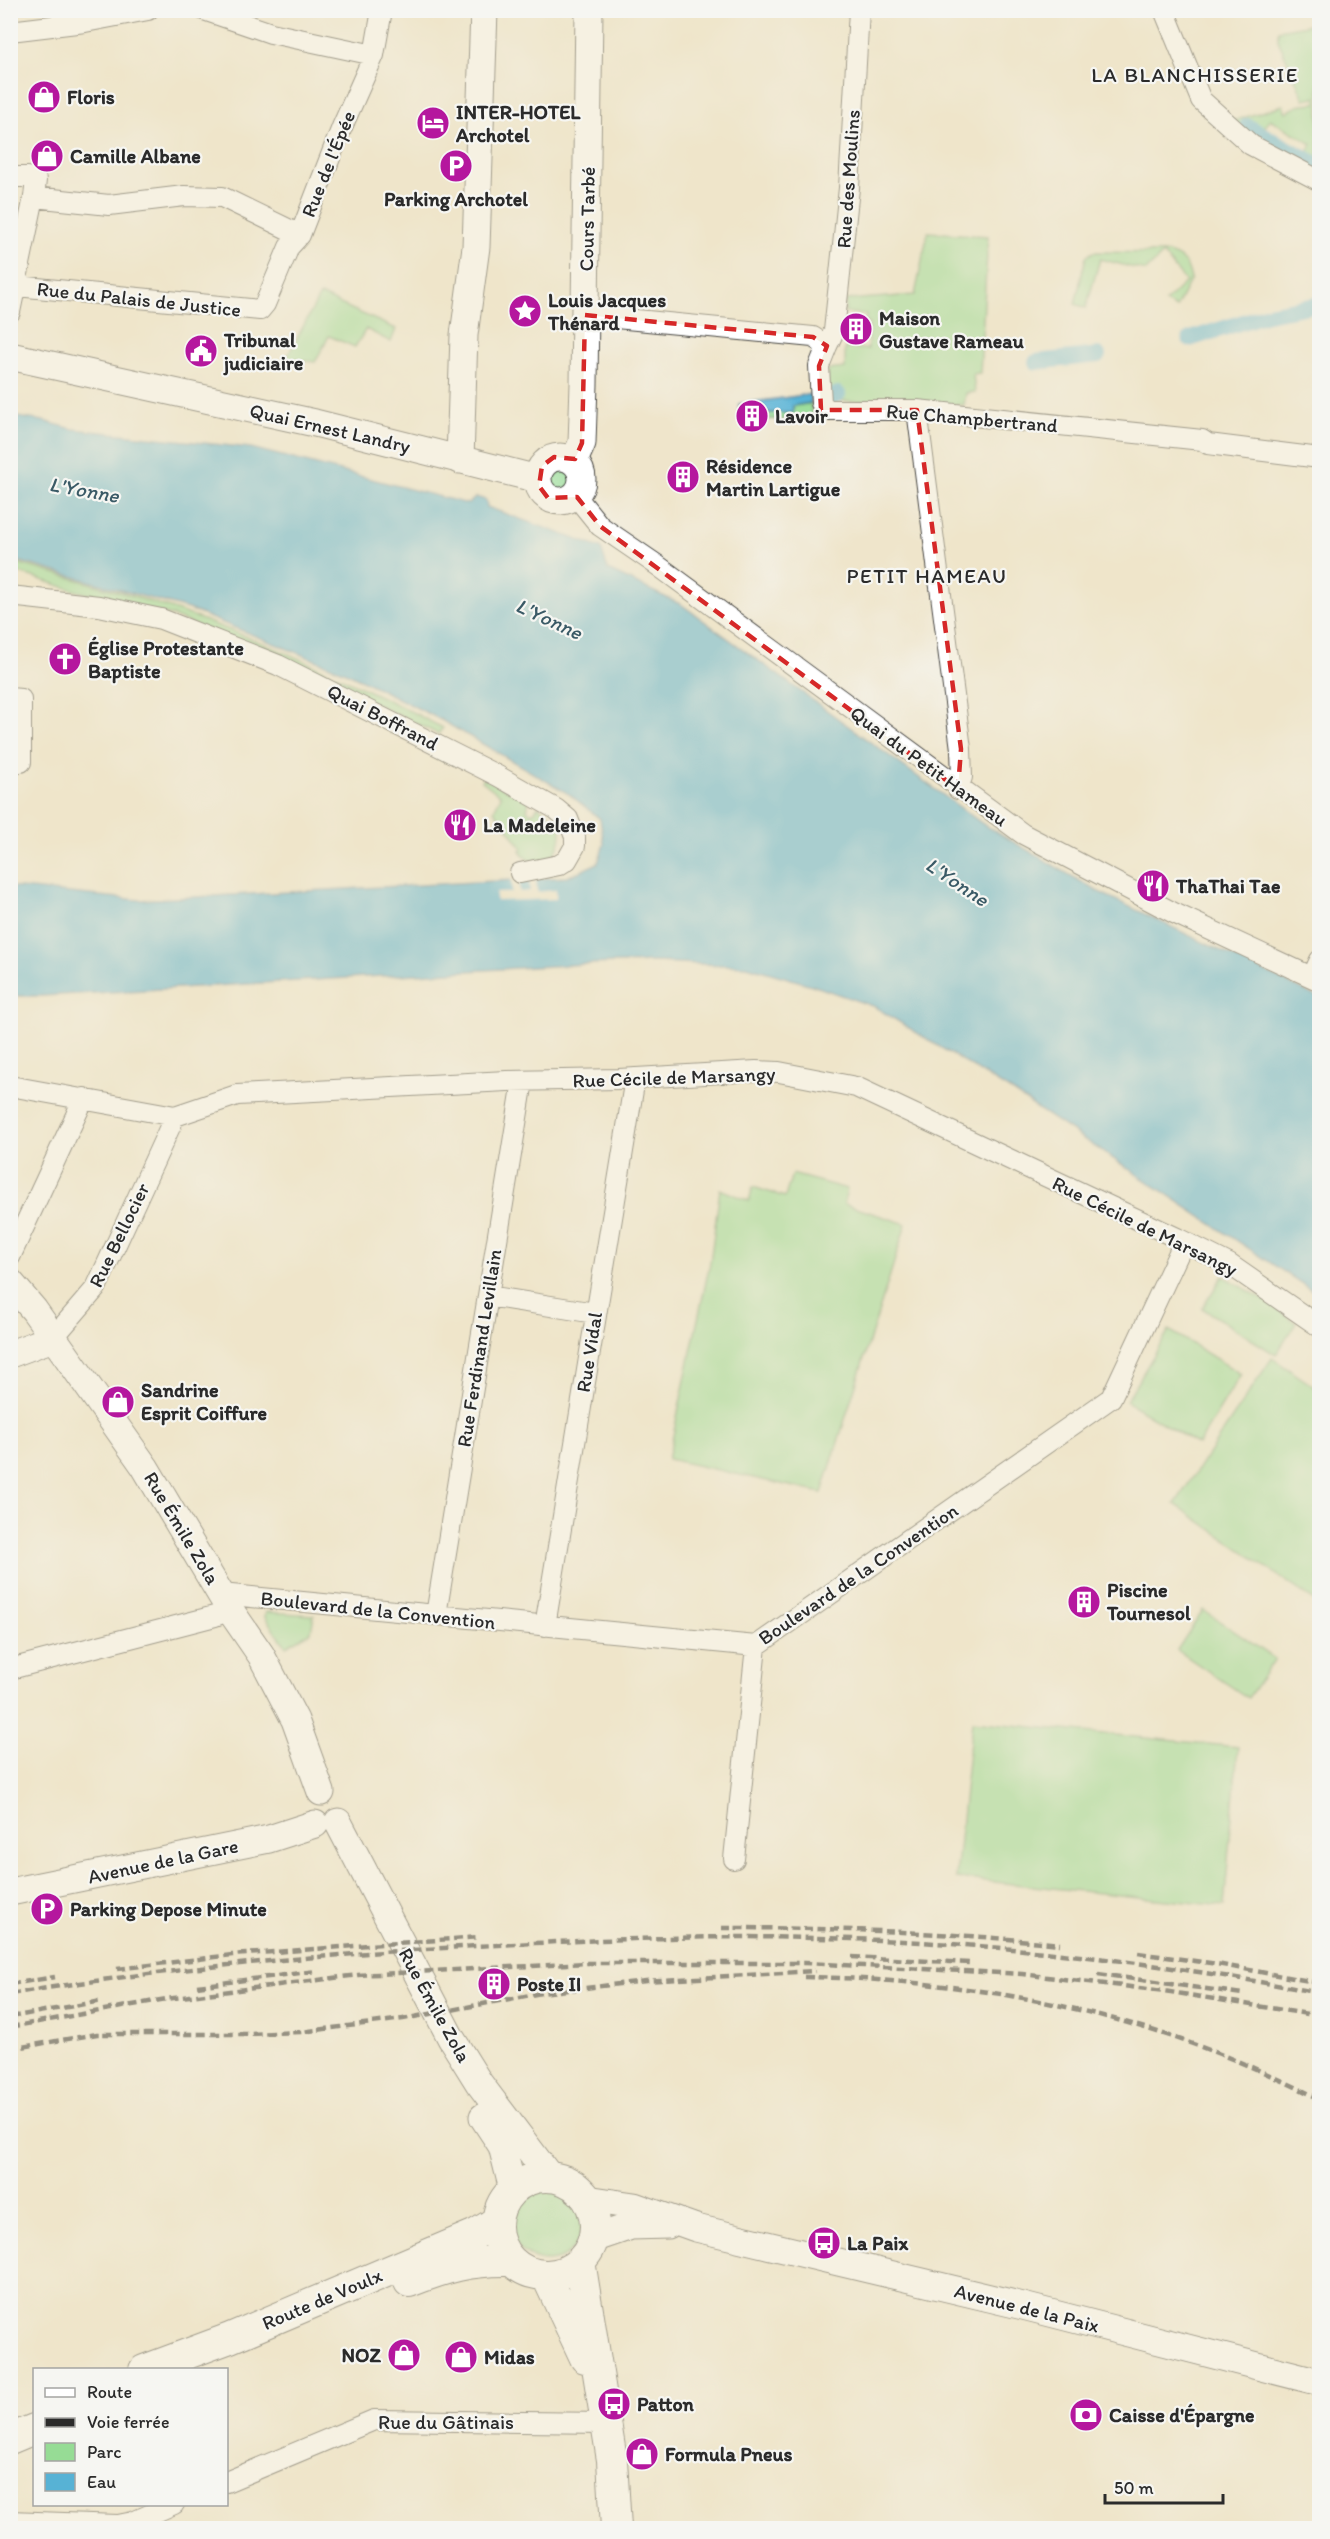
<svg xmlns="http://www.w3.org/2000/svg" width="1330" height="2539" viewBox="0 0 1330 2539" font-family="Itim,sans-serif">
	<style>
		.green { fill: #96dc95; stroke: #608460; stroke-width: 1.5 }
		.water { fill: #57b2d5; stroke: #416e80; stroke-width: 1.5 }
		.pier { fill: #efe5cb }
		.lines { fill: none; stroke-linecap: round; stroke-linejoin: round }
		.canal { stroke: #57b2d5; stroke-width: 16 }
		.street-casing { stroke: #484743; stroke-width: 22 }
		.secondary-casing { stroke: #484743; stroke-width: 29 }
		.primary-casing { stroke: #484743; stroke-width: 32 }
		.street { stroke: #fff; stroke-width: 20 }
		.secondary { stroke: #fff; stroke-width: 27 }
		.primary { stroke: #fff; stroke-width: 30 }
		.rail { stroke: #2b2b2b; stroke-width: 4.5; stroke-dasharray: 9 4.5; stroke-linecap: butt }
		.marked { fill: none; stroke: #d62828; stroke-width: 4.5; stroke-dasharray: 12 8; stroke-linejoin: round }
		.labels { text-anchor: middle; stroke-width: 4.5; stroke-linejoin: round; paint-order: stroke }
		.poi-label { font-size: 20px; font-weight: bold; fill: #2b2b2b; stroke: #f6f6f2; text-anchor: start }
		.street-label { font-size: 20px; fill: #2b2b2b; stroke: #f6f6f2 }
		.neighbourhood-label { font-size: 21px; letter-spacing: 1.5px; fill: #2b2b2b; stroke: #f6f6f2 }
		.water-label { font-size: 21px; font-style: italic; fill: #3a5a66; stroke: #f6f6f2 }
	</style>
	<rect width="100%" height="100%" fill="#f6f6f2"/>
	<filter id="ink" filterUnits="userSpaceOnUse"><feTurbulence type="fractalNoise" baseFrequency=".0167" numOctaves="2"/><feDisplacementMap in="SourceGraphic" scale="12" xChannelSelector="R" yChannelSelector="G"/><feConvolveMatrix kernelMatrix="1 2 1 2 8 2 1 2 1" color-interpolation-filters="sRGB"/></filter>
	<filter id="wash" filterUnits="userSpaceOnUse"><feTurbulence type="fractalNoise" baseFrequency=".008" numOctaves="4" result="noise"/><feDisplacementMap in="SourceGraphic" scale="24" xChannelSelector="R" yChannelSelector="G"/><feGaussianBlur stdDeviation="1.35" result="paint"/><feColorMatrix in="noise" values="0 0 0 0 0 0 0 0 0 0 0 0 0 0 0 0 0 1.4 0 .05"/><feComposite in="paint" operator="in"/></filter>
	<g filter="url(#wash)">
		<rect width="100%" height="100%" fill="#efe5cb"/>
		<!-- green -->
		<path class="green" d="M1319,23v138l-12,-7 5,-10 -42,-25 -7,11 -10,-5 -11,4 -9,-8 50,-16 3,7 16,-8 14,-1 -1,-6 -11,2 -26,-59v-10z
			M928,232l60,4 -8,137 -7,1 2,18 -9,1 -2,12 -43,-4h-89l-4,-6 -1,-25 18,-2v-20l23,1 1,-26h-4l1,-9 -21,-1 1,-13 69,-5z
			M1093,252l75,1c15,4 20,11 23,26l-15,29 -11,-6 21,-20 -23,-28 -17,17 -46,-12 -14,49 -11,-4 11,-47z
			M320,295l76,34 -5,13 -25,-13 -11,18 -26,-11 -14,26 -23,-3 -3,9h-8z
			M811,403l1,17 -47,-1 -1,-6h29v-7z
			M549 479a12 12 0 1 1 24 0a12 12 0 1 1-24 0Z
			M11,561c62,18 126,34 187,57 84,31 165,68 245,110l-5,6 -157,-76 -109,-42 -99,-26 -62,-20z
			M483,778l46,23 -2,9 4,3 4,-2 3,-5 22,17c7,30 -22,55 -40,28l3,-2 -29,-39 7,-14 -19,-15z
			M792,1174l55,15 -3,15 62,20 -84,269 -154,-34 42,-196 10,-74 29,12 4,-14 32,10z
			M1223,1276l45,26 28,21 -20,32 -74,-47z
			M1169,1330l72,44 -43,71 -72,-44z
			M1272,1358l47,32v214l-144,-100z
			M1203,1610l72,49 -27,39 -71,-48z
			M266,1612l48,3 -3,17 -25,14 -22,-30z
			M972,1721l266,26 -14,159 -268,-28z
			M544,2190c60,6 41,84 -9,69 -8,-3 -17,-10 -20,-18 -13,-25 6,-46 29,-51z"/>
		<!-- water -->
		<path class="water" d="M811,394v9l-18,3v7h-54v-9z
			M11,416l32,5 30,8 178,19 217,56 8,-7 10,3 1,7 114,41 7,22 74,35 301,219 114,67 222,107v297l-311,-206 -133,-82 -60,-21 -68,-20 -92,-4 -69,2 -544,32h-31v-109l128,13 428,-23 31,-14 6,-19 -4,-25 -31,-25 -128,-74 -91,-46 -162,-65 -177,-50z"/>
		<!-- pier -->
		<path class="pier" d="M536,876l1,16 19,-2v9l-60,2v-8h16l-1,-16h7l2,15 10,-1 -1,-14z"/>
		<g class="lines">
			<!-- canal -->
			<path class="canal" d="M1247,126l73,40
				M1190,339l78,-25 52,-10
				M1036,362l62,-7
				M830,398l8,-4"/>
		</g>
	</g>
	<g filter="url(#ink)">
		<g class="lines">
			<defs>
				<path id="street" d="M204,10l67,23 103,22
					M1164,10l37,90 50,45 69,36
					M10,31l75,-9 63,-12
					M10,177h18l8,3 -2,17 -24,115
					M34,197l75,8 75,-9 38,1 78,38
					M17,286l243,24 5,-6 24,-57 11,-12 42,-108 32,-72 8,-45
					M585,315l228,22 14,9 -8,20 2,37 7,7h89l285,30 6,4 112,14
					M827,346l7,-15 15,-143 10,-178
					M917,410l44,339 1,28 -4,12
					M575,495l25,31 57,39 366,269 151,79 146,68
					M10,596l89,10 62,13 117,46 220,111 58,33 12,10 7,18v9l-8,14 -8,5 -39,8
					M10,698l11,1v63l-11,-1
					M1312,977l8,-17
					M10,1086l165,30 62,-21 270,-14 112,-2 137,-8 23,1 77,15 321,151 52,26 91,63
					M10,1257l74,-159
					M488,1296l107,17
					M53,1338l43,-50 79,-172
					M221,1594l535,52 355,-248 73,-156
					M436,1615l87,-534
					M545,1626l90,-548
					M10,1669l205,-53 15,-6
					M734,1859l22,-213
					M226,2482l148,-62 233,3
					M10,2521l108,4 15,-3 41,-18"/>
				<path id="secondary" d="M10,356l305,67 223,56
					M538 479a22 22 0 1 1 44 0a22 22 0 1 1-44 0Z
					M460,460l4,-125 12,-88 8,-237
					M574,461l8,-18 2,-59 5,-374
					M10,1282l24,28 111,157 85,143 31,45 34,65 26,72
					M10,1354l43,-16
					M338,1822l113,216 28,45 71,94
					M10,1892l259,-53 46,-15
					M483,2117l19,29 11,44
					M587,2199l47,7 62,22 327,78 297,76
					M593,2239l38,-13 37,-1"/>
				<path id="primary" d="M497 2226a49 49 0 1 1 98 0a49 49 0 1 1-98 0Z
					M580,2261l32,199 4,68
					M546,2275l39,83
					M409,2282c36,-14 62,-22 102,-21
					M144,2370l86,-32 246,-104 21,-13
					M10,2439l24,-10"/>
			</defs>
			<!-- street casing -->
			<use href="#street" class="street-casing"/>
			<!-- secondary casing -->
			<use href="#secondary" class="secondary-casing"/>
			<!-- primary casing -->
			<use href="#primary" class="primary-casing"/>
			<!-- street -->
			<use href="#street" class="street"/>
			<!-- secondary -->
			<use href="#secondary" class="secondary"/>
			<!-- primary -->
			<use href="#primary" class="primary"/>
			<!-- rail -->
			<path class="rail" d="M722,1928c113,0 225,4 338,16
				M1138,1953l79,11 103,19
				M852,1957l117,6
				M117,1969l115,-14 247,-18
				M1098,1974l145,20
				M804,1977c185,3 350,38 516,122
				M10,1984l45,-7
				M197,1986l119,-15
				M10,1994c155,-26 311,-39 467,-48 112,-6 225,-11 337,-8 170,3 339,23 506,55
				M10,2017l92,-16
				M10,2027l156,-28 192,-24 230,-12h216l218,11 142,17 156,25
				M10,2049l87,-15h153l51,-2 102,-13 138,-26 105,-12 169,-10"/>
		</g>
	</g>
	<!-- marked area -->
	<path d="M0 0H1330V2539H0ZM585,315l228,22 14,9 -8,20 2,44h96l44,339 -3,40 -358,-263 -23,-29 -29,1 -9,-12 3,-20 12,-9 21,2 7,-16z" fill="#efe5cb" fill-opacity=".55" fill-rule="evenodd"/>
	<path class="marked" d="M585,315l228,22 14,9 -8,20 2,44h96l44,339 -3,40 -358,-263 -23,-29 -29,1 -9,-12 3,-20 12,-9 21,2 7,-16z"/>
	<!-- icons -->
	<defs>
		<symbol id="shop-disc" viewBox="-11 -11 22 22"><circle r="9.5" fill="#b5179e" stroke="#f6f6f2"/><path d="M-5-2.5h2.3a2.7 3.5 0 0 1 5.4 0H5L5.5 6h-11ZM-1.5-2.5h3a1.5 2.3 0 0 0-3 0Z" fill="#fff"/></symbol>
		<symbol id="hotel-disc" viewBox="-11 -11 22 22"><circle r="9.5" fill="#b5179e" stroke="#f6f6f2"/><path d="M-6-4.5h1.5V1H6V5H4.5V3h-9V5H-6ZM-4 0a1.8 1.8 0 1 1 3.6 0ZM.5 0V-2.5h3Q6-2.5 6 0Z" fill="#fff"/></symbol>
		<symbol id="parking-disc" viewBox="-11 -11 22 22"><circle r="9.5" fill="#b5179e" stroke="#f6f6f2"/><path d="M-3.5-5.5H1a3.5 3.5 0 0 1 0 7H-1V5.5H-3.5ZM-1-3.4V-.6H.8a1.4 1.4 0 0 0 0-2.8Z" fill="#fff"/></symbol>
		<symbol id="sight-disc" viewBox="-11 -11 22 22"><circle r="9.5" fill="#b5179e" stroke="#f6f6f2"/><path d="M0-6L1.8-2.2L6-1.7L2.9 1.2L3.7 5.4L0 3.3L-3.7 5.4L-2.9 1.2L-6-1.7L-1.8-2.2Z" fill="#fff"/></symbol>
		<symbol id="building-disc" viewBox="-11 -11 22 22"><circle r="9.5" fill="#b5179e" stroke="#f6f6f2"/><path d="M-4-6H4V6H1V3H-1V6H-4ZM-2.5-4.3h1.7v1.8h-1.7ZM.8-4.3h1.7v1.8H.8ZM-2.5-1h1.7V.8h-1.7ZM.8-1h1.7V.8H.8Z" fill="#fff"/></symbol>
		<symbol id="civic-disc" viewBox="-11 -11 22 22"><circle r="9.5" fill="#b5179e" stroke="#f6f6f2"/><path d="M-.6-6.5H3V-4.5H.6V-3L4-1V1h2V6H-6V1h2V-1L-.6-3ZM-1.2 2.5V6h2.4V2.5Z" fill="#fff"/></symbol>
		<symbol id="church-disc" viewBox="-11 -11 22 22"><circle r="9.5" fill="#b5179e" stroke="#f6f6f2"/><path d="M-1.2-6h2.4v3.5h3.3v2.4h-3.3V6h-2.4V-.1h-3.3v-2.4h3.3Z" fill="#fff"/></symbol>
		<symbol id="restaurant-disc" viewBox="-11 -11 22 22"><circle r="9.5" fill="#b5179e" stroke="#f6f6f2"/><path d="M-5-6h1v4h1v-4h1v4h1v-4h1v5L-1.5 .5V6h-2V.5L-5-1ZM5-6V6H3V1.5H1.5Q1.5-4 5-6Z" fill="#fff"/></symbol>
		<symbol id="bus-disc" viewBox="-11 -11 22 22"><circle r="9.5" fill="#b5179e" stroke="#f6f6f2"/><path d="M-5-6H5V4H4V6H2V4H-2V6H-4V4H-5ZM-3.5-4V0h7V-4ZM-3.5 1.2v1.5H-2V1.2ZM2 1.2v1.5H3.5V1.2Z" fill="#fff"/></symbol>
		<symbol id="bank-disc" viewBox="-11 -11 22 22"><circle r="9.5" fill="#b5179e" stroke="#f6f6f2"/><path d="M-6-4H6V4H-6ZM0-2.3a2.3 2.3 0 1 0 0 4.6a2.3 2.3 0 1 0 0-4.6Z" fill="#fff"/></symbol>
	</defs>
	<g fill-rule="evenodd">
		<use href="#shop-disc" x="25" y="78" width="38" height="38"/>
		<use href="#hotel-disc" x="414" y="104" width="38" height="38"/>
		<use href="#shop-disc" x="28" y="137" width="38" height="38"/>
		<use href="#parking-disc" x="437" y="147" width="38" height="38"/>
		<use href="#sight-disc" x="506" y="292" width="38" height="38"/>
		<use href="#building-disc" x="837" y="310" width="38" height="38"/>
		<use href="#civic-disc" x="182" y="332" width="38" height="38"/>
		<use href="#building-disc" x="733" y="397" width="38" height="38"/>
		<use href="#building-disc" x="664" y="458" width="38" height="38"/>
		<use href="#church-disc" x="46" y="640" width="38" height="38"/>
		<use href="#restaurant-disc" x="441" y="806" width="38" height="38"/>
		<use href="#restaurant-disc" x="1134" y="867" width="38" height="38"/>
		<use href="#shop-disc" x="99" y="1383" width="38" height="38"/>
		<use href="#building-disc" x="1065" y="1583" width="38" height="38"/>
		<use href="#parking-disc" x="28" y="1890" width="38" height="38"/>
		<use href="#building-disc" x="475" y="1965" width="38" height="38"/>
		<use href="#bus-disc" x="805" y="2224" width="38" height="38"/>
		<use href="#shop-disc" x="385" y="2336" width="38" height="38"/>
		<use href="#shop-disc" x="442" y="2338" width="38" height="38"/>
		<use href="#bus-disc" x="595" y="2385" width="38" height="38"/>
		<use href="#bank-disc" x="1067" y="2396" width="38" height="38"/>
		<use href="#shop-disc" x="623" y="2435" width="38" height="38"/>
	</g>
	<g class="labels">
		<!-- poi labels -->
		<g class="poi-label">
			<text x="67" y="104">Floris</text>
			<text x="456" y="119">INTER-HOTEL<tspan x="456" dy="23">Archotel</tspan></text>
			<text x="70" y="163">Camille Albane</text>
			<text x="456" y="206" text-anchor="middle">Parking Archotel</text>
			<text x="548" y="307">Louis Jacques<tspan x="548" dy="23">Thénard</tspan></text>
			<text x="879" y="325">Maison<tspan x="879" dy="23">Gustave Rameau</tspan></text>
			<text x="224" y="347">Tribunal<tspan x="224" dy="23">judiciaire</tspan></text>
			<text x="775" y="423">Lavoir</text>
			<text x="706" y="473">Résidence<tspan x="706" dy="23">Martin Lartigue</tspan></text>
			<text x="88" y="655">Église Protestante<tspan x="88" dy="23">Baptiste</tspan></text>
			<text x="483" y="832">La Madeleine</text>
			<text x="1176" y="893">ThaThai Tae</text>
			<text x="141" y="1397">Sandrine<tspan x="141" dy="23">Esprit Coiffure</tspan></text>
			<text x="1107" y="1597">Piscine<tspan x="1107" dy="23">Tournesol</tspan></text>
			<text x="70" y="1916">Parking Depose Minute</text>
			<text x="517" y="1991">Poste II</text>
			<text x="847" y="2250">La Paix</text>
			<text x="381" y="2362" text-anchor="end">NOZ</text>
			<text x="484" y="2364">Midas</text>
			<text x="637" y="2411">Patton</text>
			<text x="1109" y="2422">Caisse d'Épargne</text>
			<text x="665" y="2461">Formula Pneus</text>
		</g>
		<!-- street labels -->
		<g class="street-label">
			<text transform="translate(328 164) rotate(-68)" y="7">Rue de l'Épée</text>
			<text transform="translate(848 179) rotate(-86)" y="7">Rue des Moulins</text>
			<text transform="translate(587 219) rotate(-89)" y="7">Cours Tarbé</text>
			<text transform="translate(139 299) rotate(6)" y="7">Rue du Palais de Justice</text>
			<text transform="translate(972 418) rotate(5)" y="7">Rue Champbertrand</text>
			<text transform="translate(330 428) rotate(13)" y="7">Quai Ernest Landry</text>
			<text transform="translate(383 717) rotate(27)" y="7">Quai Boffrand</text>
			<text transform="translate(929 766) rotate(36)" y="7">Quai du Petit Hameau</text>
			<text transform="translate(674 1077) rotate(-2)" y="7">Rue Cécile de Marsangy</text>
			<text transform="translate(1145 1226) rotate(26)" y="7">Rue Cécile de Marsangy</text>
			<text transform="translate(119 1235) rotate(-64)" y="7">Rue Bellocier</text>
			<text transform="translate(479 1348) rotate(-81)" y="7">Rue Ferdinand Levillain</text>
			<text transform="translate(589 1352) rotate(-81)" y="7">Rue Vidal</text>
			<text transform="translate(182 1528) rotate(59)" y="7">Rue Émile Zola</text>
			<text transform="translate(858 1574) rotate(-34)" y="7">Boulevard de la Convention</text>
			<text transform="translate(378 1610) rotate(6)" y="7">Boulevard de la Convention</text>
			<text transform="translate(163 1861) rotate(-12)" y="7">Avenue de la Gare</text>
			<text transform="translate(435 2005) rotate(61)" y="7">Rue Émile Zola</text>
			<text transform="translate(322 2299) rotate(-23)" y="7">Route de Voulx</text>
			<text transform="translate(1027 2308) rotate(14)" y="7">Avenue de la Paix</text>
			<text x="446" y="2429">Rue du Gâtinais</text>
		</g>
		<!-- neighbourhood labels -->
		<g class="neighbourhood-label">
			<text x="1195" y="82">LA BLANCHISSERIE</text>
			<text x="927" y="583">PETIT HAMEAU</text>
		</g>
		<!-- water labels -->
		<g class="water-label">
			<text transform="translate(84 490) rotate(10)" y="7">L'Yonne</text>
			<text transform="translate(549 619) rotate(25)" y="7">L'Yonne</text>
			<text transform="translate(957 882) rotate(34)" y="7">L'Yonne</text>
		</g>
	</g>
	<!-- margin -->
	<rect width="1330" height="2539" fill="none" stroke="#f6f6f2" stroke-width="36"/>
	<!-- legend -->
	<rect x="33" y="2368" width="195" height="138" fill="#f6f6f2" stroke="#a5a5a2" stroke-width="1.5"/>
	<rect x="45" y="2388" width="30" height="9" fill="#ffffff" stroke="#a5a5a2" stroke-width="1.5"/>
	<text x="87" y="2398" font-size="18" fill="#2b2b2b">Route</text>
	<rect x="45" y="2418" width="30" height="9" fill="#2b2b2b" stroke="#a5a5a2" stroke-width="1.5"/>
	<text x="87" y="2428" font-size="18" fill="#2b2b2b">Voie ferrée</text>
	<rect x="45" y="2443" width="30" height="18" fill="#96dc95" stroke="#a5a5a2" stroke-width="1.5"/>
	<text x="87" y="2458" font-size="18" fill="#2b2b2b">Parc</text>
	<rect x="45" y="2473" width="30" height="18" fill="#57b2d5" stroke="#a5a5a2" stroke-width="1.5"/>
	<text x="87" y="2488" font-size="18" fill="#2b2b2b">Eau</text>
	<!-- scale -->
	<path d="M1105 2494v9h118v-9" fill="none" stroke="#2b2b2b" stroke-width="3"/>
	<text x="1114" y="2494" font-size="18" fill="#2b2b2b" stroke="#f6f6f2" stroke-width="4.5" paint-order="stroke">50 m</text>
</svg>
